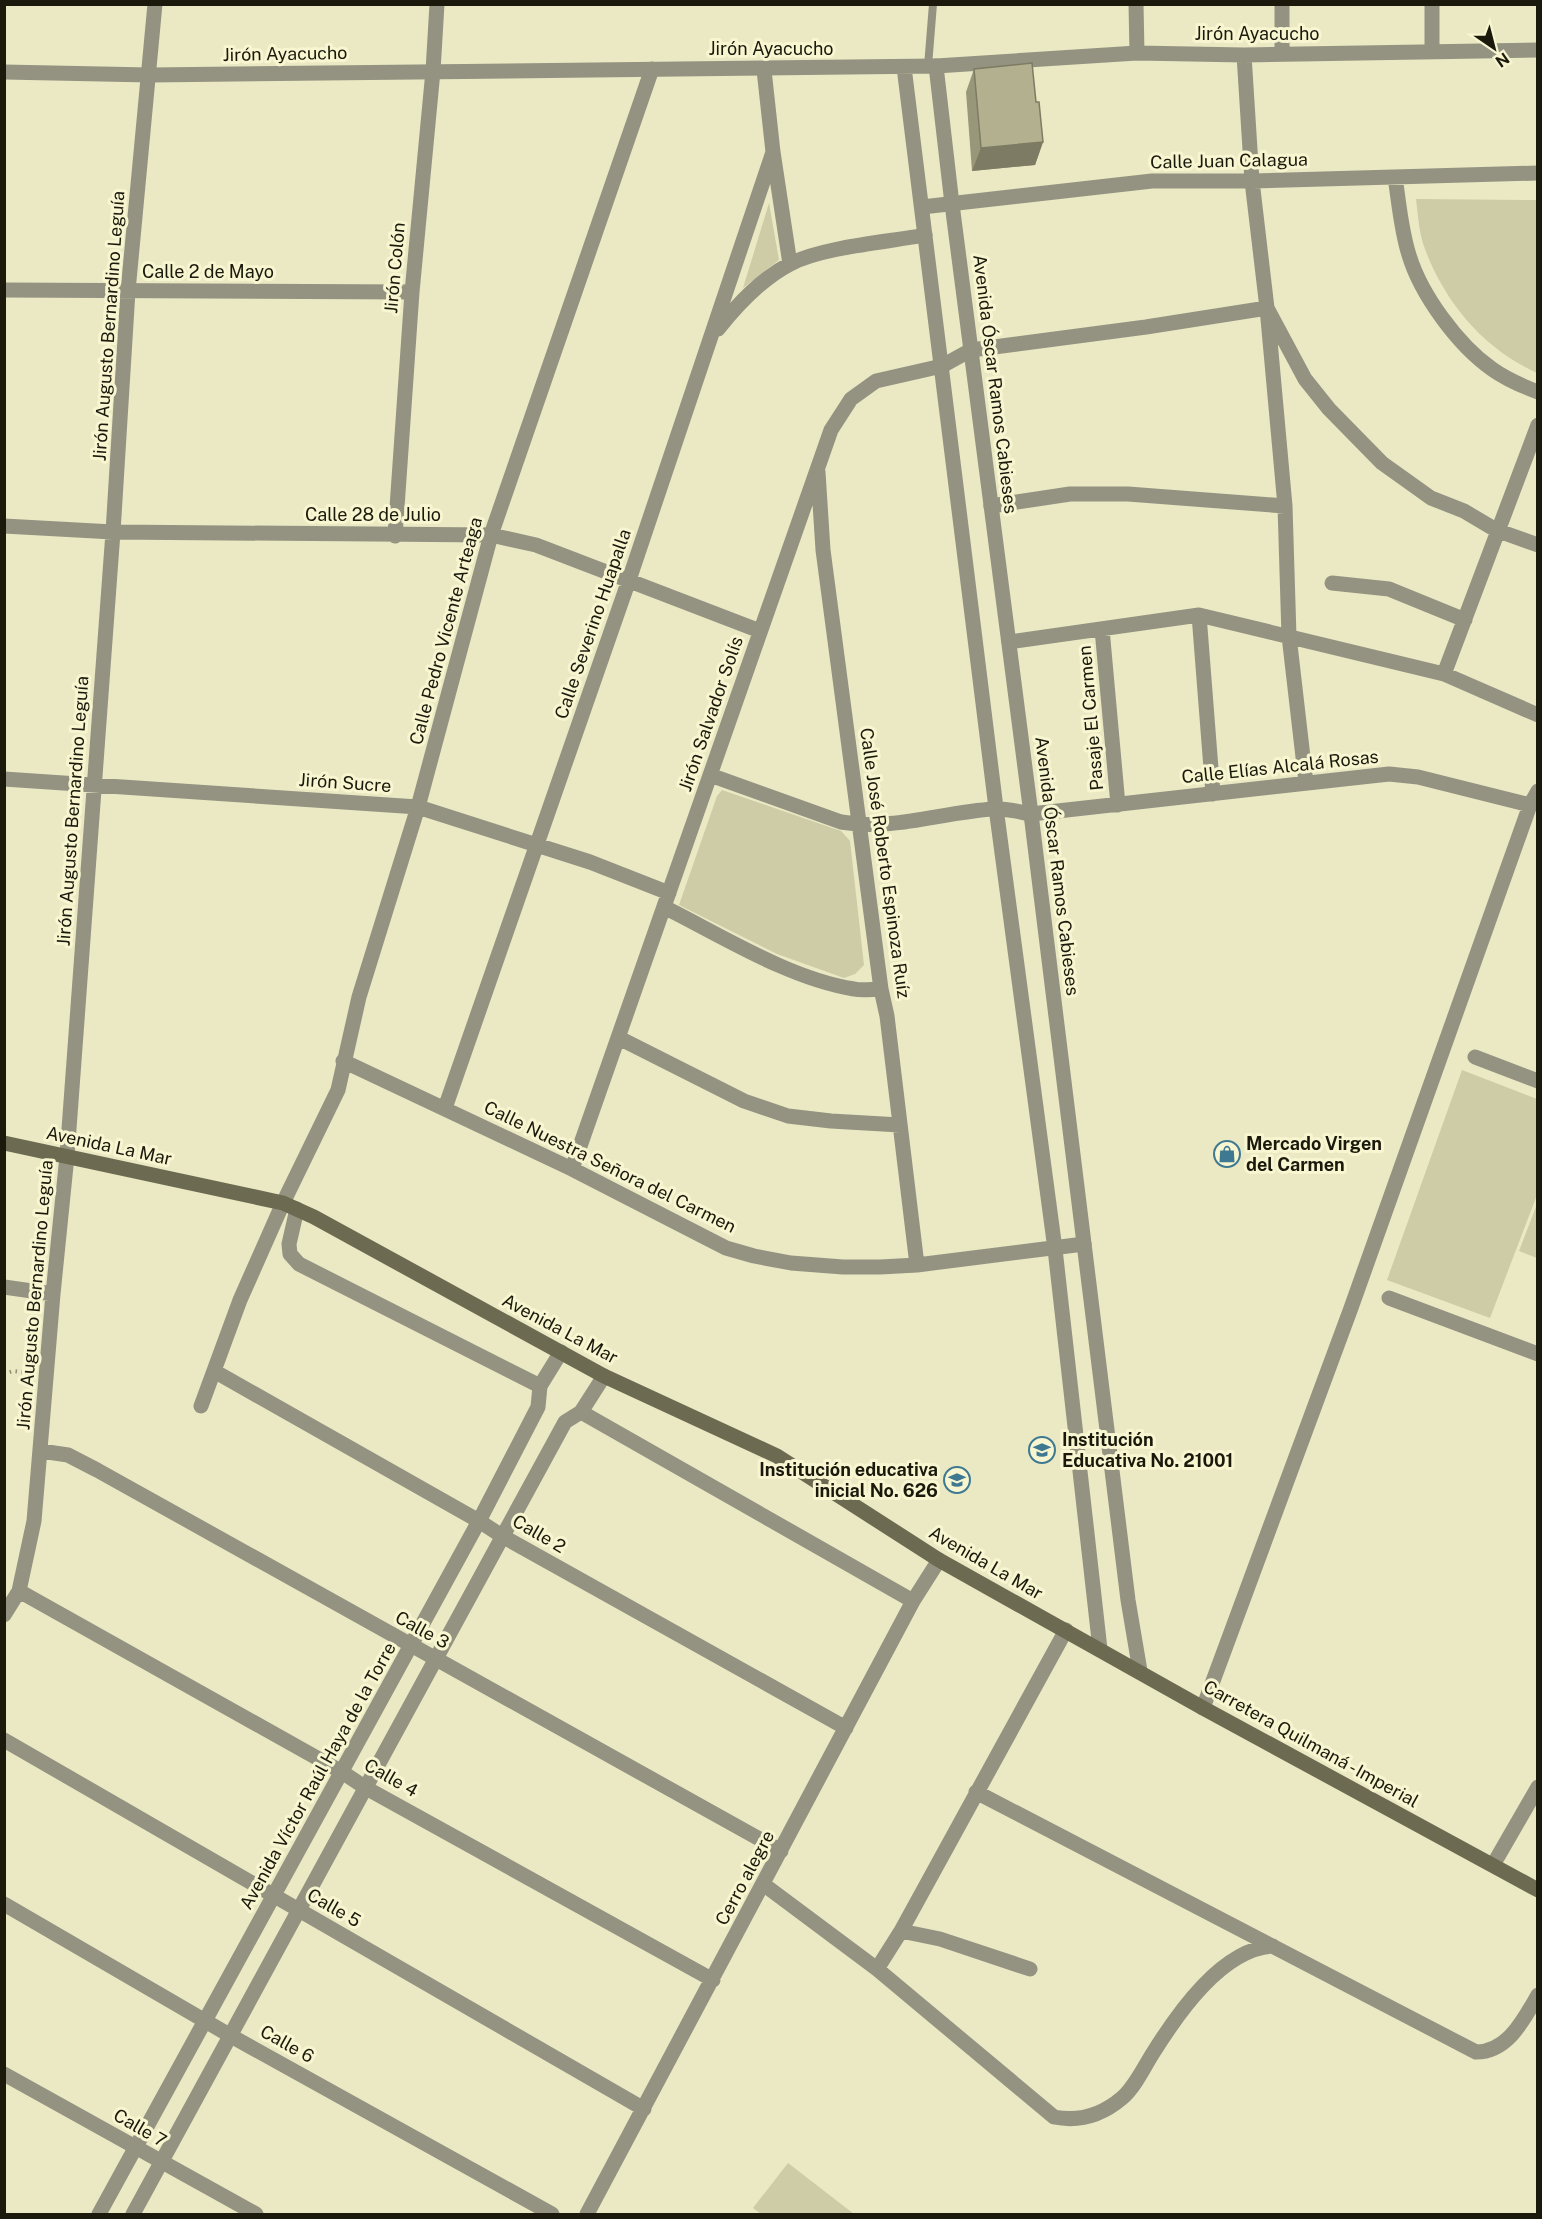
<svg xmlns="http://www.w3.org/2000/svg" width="1542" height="2219" viewBox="0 0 1542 2219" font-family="'Public Sans',sans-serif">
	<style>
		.green { fill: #cdcca7 }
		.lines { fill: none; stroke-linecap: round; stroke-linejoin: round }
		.path { stroke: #8f8e74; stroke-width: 4; stroke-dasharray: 1.5 4.5; stroke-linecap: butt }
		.service { stroke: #949381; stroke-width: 8 }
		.minor { stroke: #949381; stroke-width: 15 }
		.tertiary { stroke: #949381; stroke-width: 15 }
		.secondary { stroke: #6c6b51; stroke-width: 15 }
		.wall { fill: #99977a }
		.shaded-wall { fill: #7d7b63 }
		.building { fill: #b2b08e; stroke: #7d7b63; stroke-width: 1.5 }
		.labels { text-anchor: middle; stroke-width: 6; stroke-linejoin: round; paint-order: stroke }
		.street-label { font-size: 18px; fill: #1a190c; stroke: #f8f6d1 }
		.poi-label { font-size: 18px; font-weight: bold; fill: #1a190c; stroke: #f8f6d1; text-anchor: start }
	</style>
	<rect width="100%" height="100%" fill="#eae9c4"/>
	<!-- green -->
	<path class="green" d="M1416,199l121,1v173c-53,-24 -92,-70 -112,-124 -6,-15 -7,-34 -9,-50z
		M769,203l10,57 -36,28z
		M722,790l119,41 9,10 14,124 -9,9 -11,4 -67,-24 -98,-49 38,-109z
		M1462,1070l75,29v96l-47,123 -103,-38z
		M1537,1204v54l-18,-7z
		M788,2163l66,51h-93l-8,-6z"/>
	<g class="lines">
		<!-- path -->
		<path class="path" d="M4,1374l9,-3 17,2"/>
		<!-- service -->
		<path class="service" d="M928,66l5,-62"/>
		<!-- minor -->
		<path class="minor" d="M1136,4l1,49
			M1282,4v50
			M1432,51v-47
			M1244,55l8,126 15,127 18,198 4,130 17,147
			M936,66l201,-13 107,2 294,-5
			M764,70l9,82 17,112
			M1395,177c4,26 6,53 14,78 12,40 49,90 83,114 14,10 30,17 46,23
			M922,207l230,-26h100l286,-8
			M4,290l408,2
			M718,329c20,-25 43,-50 72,-65 32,-17 98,-22 135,-29
			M818,472l5,78 58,439 6,27 30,249
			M991,506l79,-12h58l157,12
			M4,526l109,6 378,3 45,10 224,86
			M395,536l17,-244 21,-221 4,-67
			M1332,583l57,6 76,31
			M1199,615l14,179
			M1102,629l16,176
			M1009,642l190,-27 245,59 94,41
			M1444,674l94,-249
			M710,775l131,47c52,9 101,-10 153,-13 12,-1 25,3 37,5l358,-40 29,3 112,28
			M4,779l414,28 172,55 79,31
			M664,907c58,29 126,72 190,82 9,2 18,0 27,0
			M619,1038l125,63 44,15 43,5 69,4
			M1475,1057l63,24
			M343,1061l229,108 154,79 28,8 37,7 52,4h37l37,-2 167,-21
			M445,1108l184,-528 144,-428
			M572,1169l259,-739 20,-31 25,-18 66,-15 29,-16 175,-23 121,-19 38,71 24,30 53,54 49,35 33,13 32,19 42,15
			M297,1209l-8,35 1,10 9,10 241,122
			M4,1287l49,7
			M1389,1298l149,56
			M214,1371l265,150 23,15 344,192
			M201,1406l39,-106 43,-97 55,-113 21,-93 59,-190 73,-272 161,-466
			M581,1412l332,189
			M41,1451l27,4 29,15 684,381
			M19,1591l323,181 24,16 347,192
			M4,1615l15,-24 15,-70 19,-227 14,-138 46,-624 15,-241 27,-287
			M1066,1630l-165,301 -24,38 177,148c25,5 48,-2 68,-19 13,-11 22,-31 31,-45 25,-40 69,-104 120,-107
			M1203,1708l148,-400 179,-503 8,-14
			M4,1740l640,369
			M976,1792l500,260c32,0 48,-33 62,-57
			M1493,1865l45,-78
			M763,1884l114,85
			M4,1904l227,132 321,178
			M901,1931l39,8 90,30
			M4,2074l252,140
			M587,2214l326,-613 26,-41"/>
		<!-- tertiary -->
		<path class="tertiary" d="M904,67l92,741 59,441 45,400
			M4,72l146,3 786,-9 16,138 79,610 97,786 12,71
			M99,2214l380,-693 59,-114 2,-21 21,-34
			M133,2214l432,-792 16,-10 23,-36"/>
		<!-- secondary -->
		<path class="secondary" d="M4,1143l279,60 31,14 290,159 173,80 162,104 264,148 335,182"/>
	</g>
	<!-- wall -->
	<path class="wall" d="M974,69l62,33 7,40 -8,23 -63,6 -6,-79z"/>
	<!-- shaded-wall -->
	<path class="shaded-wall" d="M1043,142l-8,23 -63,6 9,-23z"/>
	<!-- building -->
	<path class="building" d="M1032,63l4,39h3l4,40 -62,6 -7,-79z"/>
	<!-- icons -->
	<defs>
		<symbol id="shop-ring" viewBox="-11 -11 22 22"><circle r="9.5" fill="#f8f6d1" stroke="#3e7891" stroke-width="1.5"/><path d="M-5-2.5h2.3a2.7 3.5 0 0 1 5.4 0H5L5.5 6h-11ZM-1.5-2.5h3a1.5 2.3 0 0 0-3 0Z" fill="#3e7891"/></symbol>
		<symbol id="school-ring" viewBox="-11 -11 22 22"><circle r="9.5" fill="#f8f6d1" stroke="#3e7891" stroke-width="1.5"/><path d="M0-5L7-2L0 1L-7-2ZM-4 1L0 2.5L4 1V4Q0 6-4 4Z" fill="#3e7891"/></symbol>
	</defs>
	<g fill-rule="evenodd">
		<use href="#shop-ring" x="1212" y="1139" width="30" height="30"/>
		<use href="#school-ring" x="1027" y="1435" width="30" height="30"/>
		<use href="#school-ring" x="942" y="1465" width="30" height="30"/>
	</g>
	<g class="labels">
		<!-- street labels -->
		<g class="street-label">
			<text x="1257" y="40">Jirón Ayacucho</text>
			<text x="771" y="55">Jirón Ayacucho</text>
			<text transform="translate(285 54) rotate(-1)" y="6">Jirón Ayacucho</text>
			<text transform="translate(1229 161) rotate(-1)" y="6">Calle Juan Calagua</text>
			<text transform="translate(395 268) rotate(-85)" y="6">Jirón Colón</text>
			<text x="208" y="278">Calle 2 de Mayo</text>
			<text transform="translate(109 326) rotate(-86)" y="6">Jirón Augusto Bernardino Leguía</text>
			<text transform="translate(995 384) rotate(83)" y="6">Avenida Óscar Ramos Cabieses</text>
			<text x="373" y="521">Calle 28 de Julio</text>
			<text transform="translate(593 624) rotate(-71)" y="6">Calle Severino Huapalla</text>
			<text transform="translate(446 631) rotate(-75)" y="6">Calle Pedro Vicente Arteaga</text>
			<text transform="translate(711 714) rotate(-71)" y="6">Jirón Salvador Solís</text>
			<text transform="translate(1091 718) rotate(-95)" y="6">Pasaje El Carmen</text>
			<text transform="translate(1280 767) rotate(-6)" y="6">Calle Elías Alcalá Rosas</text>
			<text transform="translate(345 783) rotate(4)" y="6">Jirón Sucre</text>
			<text transform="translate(73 811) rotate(-86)" y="6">Jirón Augusto Bernardino Leguía</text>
			<text transform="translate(885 863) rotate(82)" y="6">Calle José Roberto Espinoza Ruíz</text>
			<text transform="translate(1057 866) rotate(83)" y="6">Avenida Óscar Ramos Cabieses</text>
			<text transform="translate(109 1146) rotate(12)" y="6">Avenida La Mar</text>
			<text transform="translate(610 1167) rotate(26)" y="6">Calle Nuestra Señora del Carmen</text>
			<text transform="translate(35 1295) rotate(-85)" y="6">Jirón Augusto Bernardino Leguía</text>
			<text transform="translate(560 1329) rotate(28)" y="6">Avenida La Mar</text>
			<text transform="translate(539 1534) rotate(30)" y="6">Calle 2</text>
			<text transform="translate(986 1563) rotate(30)" y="6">Avenida La Mar</text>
			<text transform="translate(422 1630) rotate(29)" y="6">Calle 3</text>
			<text transform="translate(1311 1744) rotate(29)" y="6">Carretera Quilmaná - Imperial</text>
			<text transform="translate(318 1776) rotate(-61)" y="6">Avenida Víctor Raúl Haya de la Torre</text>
			<text transform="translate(391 1778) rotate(30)" y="6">Calle 4</text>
			<text transform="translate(745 1878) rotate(-62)" y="6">Cerro alegre</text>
			<text transform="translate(334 1908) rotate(30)" y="6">Calle 5</text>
			<text transform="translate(287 2044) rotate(29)" y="6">Calle 6</text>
			<text transform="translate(140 2128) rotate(30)" y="6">Calle 7</text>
		</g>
		<!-- poi labels -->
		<g class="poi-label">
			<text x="1246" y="1150">Mercado Virgen<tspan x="1246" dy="21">del Carmen</tspan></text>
			<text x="1062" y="1446">Institución<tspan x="1062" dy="21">Educativa No. 21001</tspan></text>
			<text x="938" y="1476" text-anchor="end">Institución educativa<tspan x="938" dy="21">inicial No. 626</tspan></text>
		</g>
	</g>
	<!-- border -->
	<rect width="1542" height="2219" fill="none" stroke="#1a190c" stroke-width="12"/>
	<!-- north arrow -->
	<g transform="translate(1494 48) rotate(145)" stroke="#f8f6d1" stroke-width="4.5" paint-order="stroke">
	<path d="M0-4.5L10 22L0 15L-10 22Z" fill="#1a190c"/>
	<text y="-9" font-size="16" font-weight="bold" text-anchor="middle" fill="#1a190c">N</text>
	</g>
</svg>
